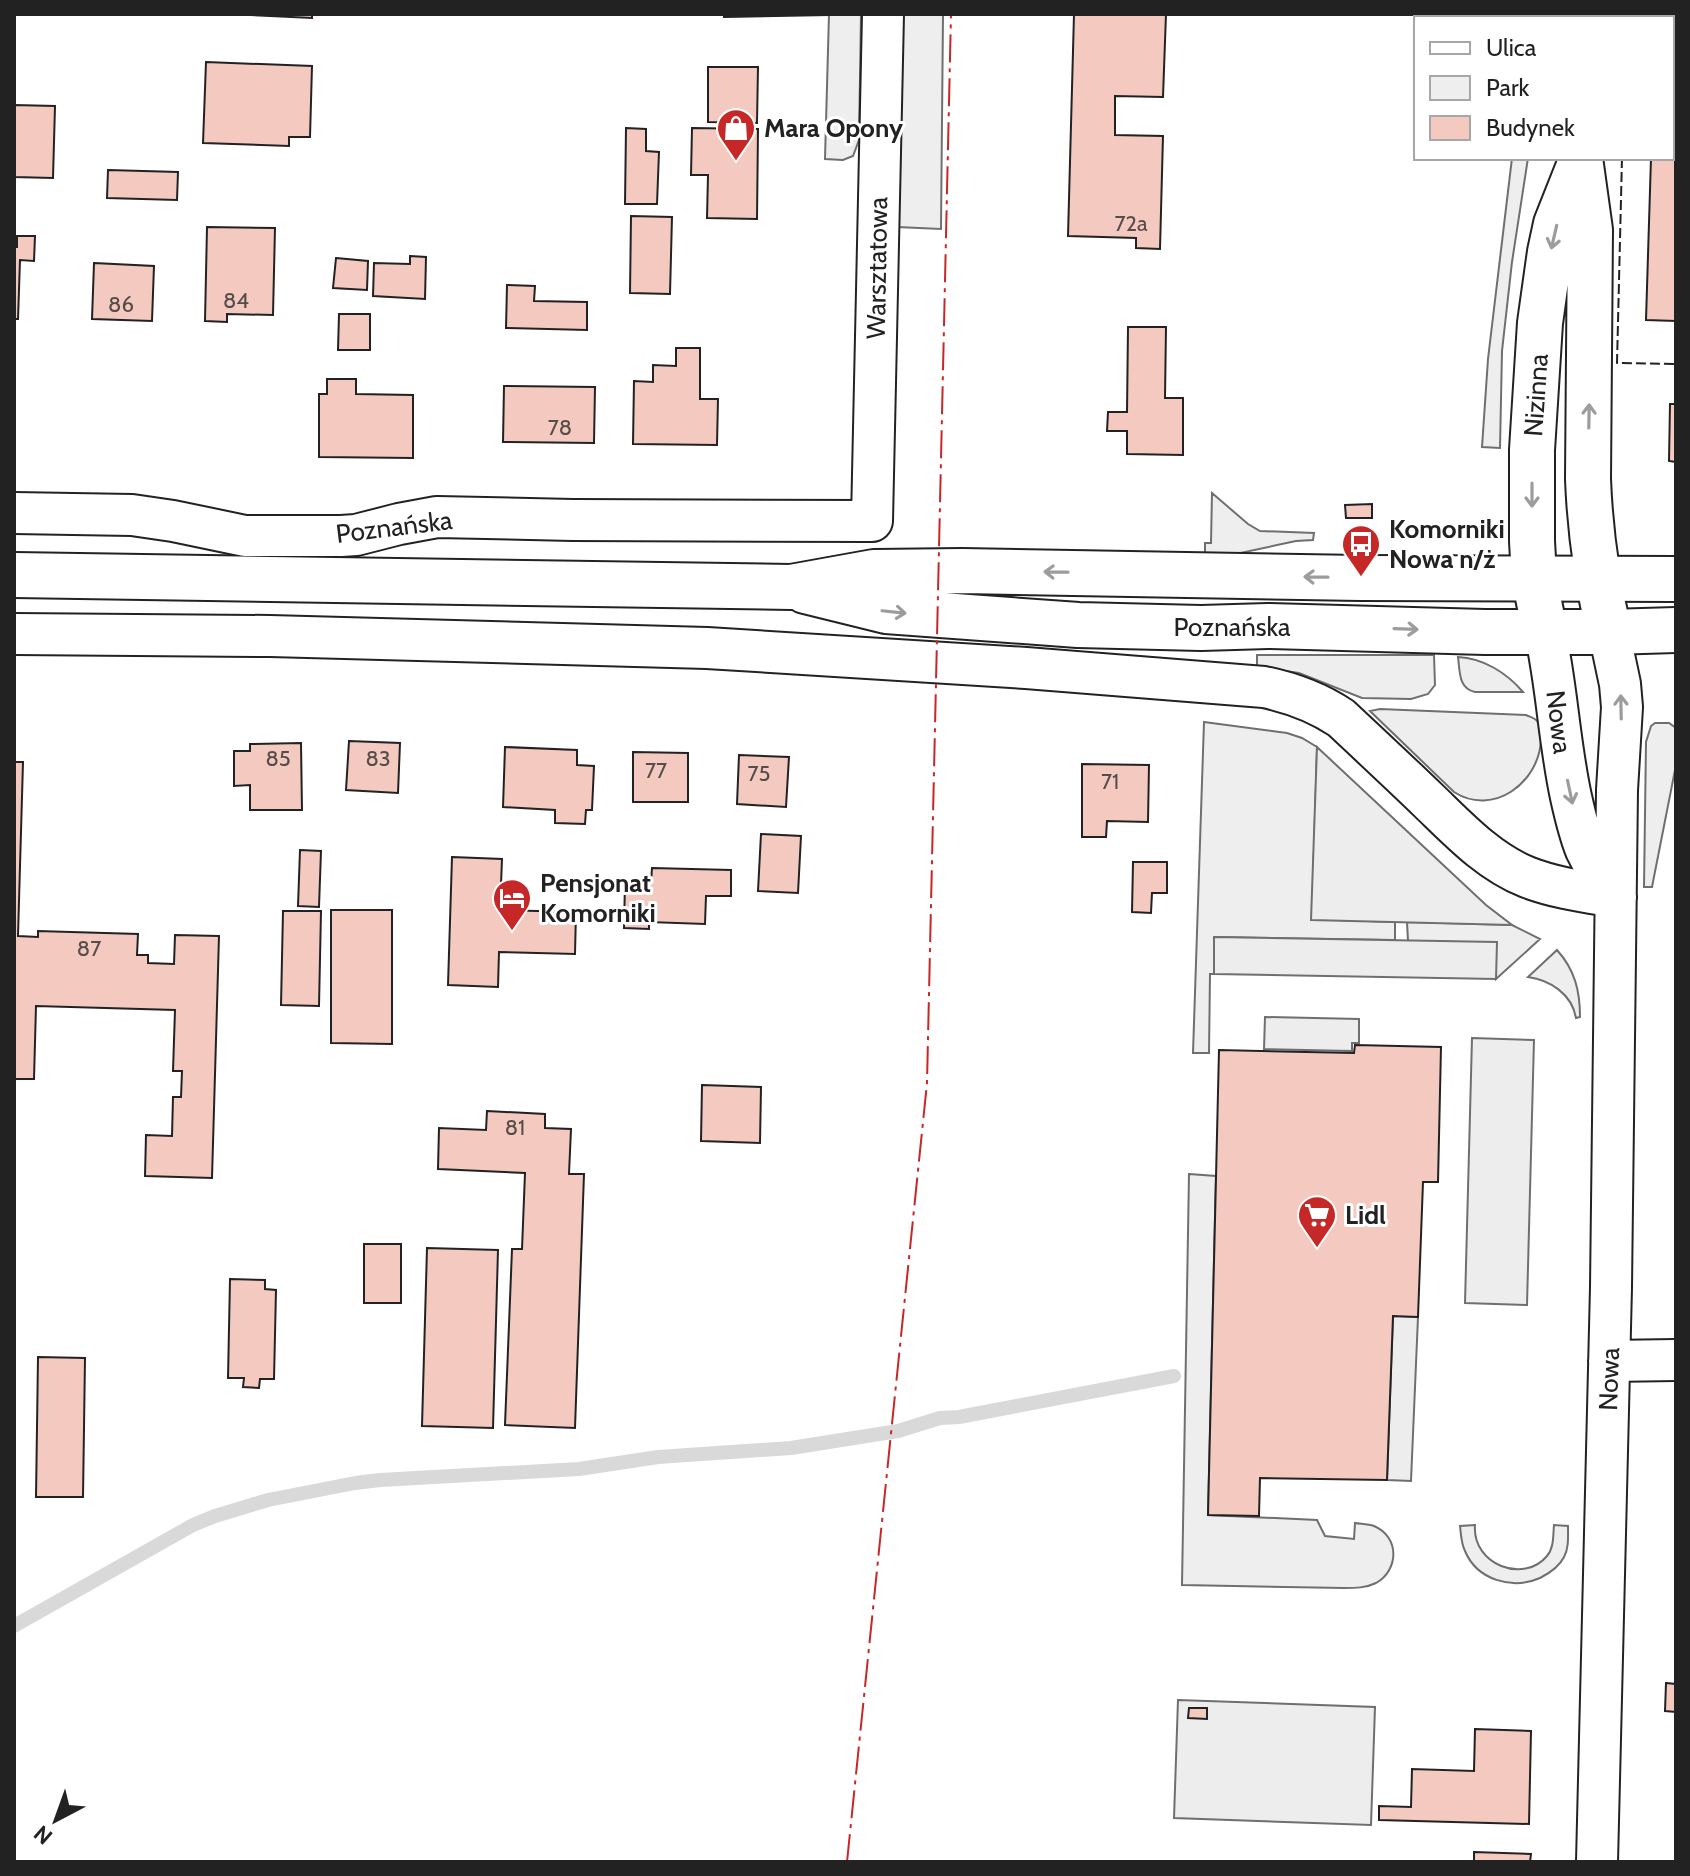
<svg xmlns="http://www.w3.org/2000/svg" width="1690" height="1876" viewBox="0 0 1690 1876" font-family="Cabin,sans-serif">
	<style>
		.green { fill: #eee; stroke: #6f6f6f; stroke-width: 2 }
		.parking { fill: #ededed; stroke: #6f6f6f; stroke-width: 2 }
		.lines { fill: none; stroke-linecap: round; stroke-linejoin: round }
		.stream { stroke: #d9d9d9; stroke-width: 14 }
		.building { fill: #f3c9c0; stroke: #222; stroke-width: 2 }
		.minor-casing { stroke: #222; stroke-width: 44 }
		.tertiary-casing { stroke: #222; stroke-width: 48 }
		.secondary-casing { stroke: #222; stroke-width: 48 }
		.minor { stroke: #fff; stroke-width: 40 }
		.tertiary { stroke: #fff; stroke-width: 44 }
		.secondary { stroke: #fff; stroke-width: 44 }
		.fence { stroke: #222; stroke-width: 2; stroke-dasharray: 10 4; stroke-linecap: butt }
		.power { stroke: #c62828; stroke-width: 2; stroke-dasharray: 28 6 4 6; stroke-linecap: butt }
		.oneway { stroke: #9c9c9c }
		.labels { text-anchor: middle; stroke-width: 6; stroke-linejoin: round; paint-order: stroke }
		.number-label { font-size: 22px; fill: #564c4a }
		.poi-label { font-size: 26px; font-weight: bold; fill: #222; stroke: #fff; text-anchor: start }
		.street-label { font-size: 26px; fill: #222; stroke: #fff }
	</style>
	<rect width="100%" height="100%" fill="#fff"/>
	<!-- green -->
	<path class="green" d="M829,14h32l-2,126 -6,16 -10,4 -18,-1z
		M903,14h40l-2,215 -44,-2z
		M1512,158h16l-16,104 -10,89 -2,97 -18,-1 6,-88z
		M1212,493l36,31 12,7 54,2 -1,7 -17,1 -65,14 -26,1v-13h6z
		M1257,655h177l1,30 -7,9 -17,5 -49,-1 -63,-25 -42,-6z
		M1458,657c25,1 49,16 65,35h-48c-17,-4 -15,-21 -17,-35z
		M1380,709l146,6c4,2 9,3 11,6 4,5 4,13 4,19 -2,43 -48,77 -87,52l-84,-81z
		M1204,722l83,11 15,5 15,9 -5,172 83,3v18l-180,-3 -1,37h-4l-1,79h-16z
		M1655,723h14l7,5v37l-24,122h-8l2,-145 5,-16z
		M1407,922l105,3 28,14 -44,40v-36l-88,-2z
		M1557,950c18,20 23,41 23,67l-4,1c-4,-24 -26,-38 -48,-41z
		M1189,1174l27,2 -8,339 109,5 8,16 29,3 1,-16c6,1 13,1 19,3 26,11 25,44 2,57 -10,5 -21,5 -32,5l-162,-3z
		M1475,1525c-3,40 49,59 72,31 7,-8 6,-20 7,-31l14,1c0,11 1,22 -4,31 -5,10 -14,16 -24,21 -28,12 -63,2 -75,-27 -4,-8 -4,-17 -5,-25z"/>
	<!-- parking -->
	<path class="parking" d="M1317,747l169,158 26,20 -201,-5z
		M1214,937l283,5 -1,37 -282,-5z
		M1265,1017l94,2v24h-7v8l-88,-2z
		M1472,1038l62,2 -7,265 -62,-2z
		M1393,1316l25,1 -7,164 -24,-1z
		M1178,1700l197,7 -4,118 -197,-7z"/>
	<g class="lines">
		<!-- stream -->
		<path class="stream" d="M14,1626l179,-101 22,-9 53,-16 87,-17 25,-3 199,-11 79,-12 133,-9 107,-17 42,-13 19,-1 215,-41"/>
	</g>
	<!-- building -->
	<path class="building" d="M230,14h82v4z
		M724,14h105v1l-105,2z
		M1074,14h92l-3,83 -48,-1v39l48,1 -3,113 -24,-1v-10l-68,-2z
		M206,62l106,4 -2,71h-21v9l-86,-3z
		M708,67h50l-1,56 -49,-1z
		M14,105l41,1 -2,72 -39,-1z
		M626,128l20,1v22l13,1 -2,52h-32z
		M692,128l66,1 -1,90 -50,-1 1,-43h-17z
		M1672,150h4v171l-30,-1 5,-162h21z
		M108,170l70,2 -1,28 -70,-2z
		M631,216l41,1 -2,77 -40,-1z
		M207,227l68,1 -2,87 -46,-1v8l-22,-1z
		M17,236h18l-1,25 -14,-1 -2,59h-4v-72h3z
		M410,256l16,1 -1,42 -52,-3 1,-33 36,1z
		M336,258l32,3 -1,29 -34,-2z
		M94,263l60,3 -2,55 -60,-2z
		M507,285l28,1 -1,15 53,1v28l-81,-2z
		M339,314h31v36h-32z
		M1128,327h38l-1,71h18v57l-56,-1v-23h-20l1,-19h19z
		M676,348h24v51h18l-1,46 -84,-1 1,-63 19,1v-17l23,1z
		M327,379h29v15l57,1v63l-94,-1v-63h8z
		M504,386l91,1 -1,56 -91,-1z
		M1670,404h6v58l-7,-1z
		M1372,504v14h-26l-1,-13z
		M349,741l51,2 -2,50 -52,-3z
		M301,743l1,67h-52v-25l-16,1v-35h16v-7z
		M505,747l72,3v15l17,1 -2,44h-6l-1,14 -30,-1v-13l-52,-3z
		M633,752l55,1v49h-55z
		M739,755l50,2 -3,50 -49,-3z
		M14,762h9l-5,174 20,1v-6l100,3 -1,21h11v8l26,1 1,-29 44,1 -7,242 -67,-2 1,-41 26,1 1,-39h8l1,-26h-9l2,-61 -139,-4 -2,73h-20z
		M1082,764l67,1 -1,57 -41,-1 -1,16h-24z
		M761,834l40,2 -3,57 -40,-2z
		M300,850l21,1 -2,56 -21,-1z
		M452,857l50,2 -2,51 76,2 -1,42 -76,-2 -1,35 -50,-2z
		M1133,862h34v31h-15l-1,20 -19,-1z
		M652,868l79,2v26h-25l-1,28 -56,-2v7l-25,-1 1,-46 26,1z
		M331,910h61v134l-61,-1z
		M283,911h38l-2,95 -38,-1z
		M1355,1045l86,2 -3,135h-15l-5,135 -25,-1 -6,164 -127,-2 -1,38 -51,-1 11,-465 135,3z
		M702,1085l59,2 -1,56 -59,-2z
		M487,1111l58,3v14l26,1 -2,45h15l-9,254 -70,-3 7,-176h10l3,-76 -87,-4 1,-41 47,2z
		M364,1244h37v59h-37z
		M427,1248l71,2 -5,178 -71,-2z
		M230,1279l35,1v9l11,1 -2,89h-14l-1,9 -16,-1 1,-9h-16z
		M38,1357l47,1 -2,139h-47z
		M1666,1683l10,1v28l-11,-1z
		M1189,1708h18v11l-19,-1z
		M1475,1729l56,2 -2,93 -150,-4v-14l32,1 1,-38 62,2z
		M1474,1852l57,2 -1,8h-56z"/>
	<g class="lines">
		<defs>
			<path id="minor" d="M14,513l118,2 41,6 72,15h96l15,-1 43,-11 38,-7 136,3 299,1 11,-507
				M1545,632c12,54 14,110 26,165 4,18 8,36 15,53 8,17 19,33 30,47
				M14,634l256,2 437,12 319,20 238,19c29,6 53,15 77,31 30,28 60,56 89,84 29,28 59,60 97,75 28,11 59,15 89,20
				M1609,1361l67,-1
				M1597,1862l14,-575 6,-497 5,-83 -2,-23 -11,-52"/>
			<path id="tertiary" d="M1586,18l1,-4
				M1580,158l10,72 -2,249c2,52 9,102 21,153
				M1545,632l-11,-55 -2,-36v-91l8,-127 10,-71 6,-28 23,-58"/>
			<path id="secondary" d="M14,575l777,12 83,-15 88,-1 399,7 315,1
				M805,591l81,20 192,14 123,3 67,-2 217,6h124l67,-2"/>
		</defs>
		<!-- minor casing -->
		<use href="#minor" class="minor-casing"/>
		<!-- tertiary casing -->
		<use href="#tertiary" class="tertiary-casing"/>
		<!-- secondary casing -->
		<use href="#secondary" class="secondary-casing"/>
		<!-- minor -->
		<use href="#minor" class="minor"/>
		<!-- tertiary -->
		<use href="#tertiary" class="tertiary"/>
		<!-- secondary -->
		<use href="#secondary" class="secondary"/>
		<!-- fence -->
		<path class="fence" d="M1672,60h4
			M1622,158l-5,205 59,1"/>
		<!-- power -->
		<path class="power" d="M847,1862l80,-779 24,-1069"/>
	</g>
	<!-- one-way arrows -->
	<defs><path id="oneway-shaft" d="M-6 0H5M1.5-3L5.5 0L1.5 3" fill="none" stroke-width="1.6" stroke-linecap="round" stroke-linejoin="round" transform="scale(2)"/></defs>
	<g class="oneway">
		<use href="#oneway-shaft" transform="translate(1554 237) rotate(103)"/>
		<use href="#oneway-shaft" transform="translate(1589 416) rotate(-89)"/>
		<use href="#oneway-shaft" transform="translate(1532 495) rotate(90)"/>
		<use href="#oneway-shaft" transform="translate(1056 572) rotate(-179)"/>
		<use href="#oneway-shaft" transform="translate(1316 577) rotate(-179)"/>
		<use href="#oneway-shaft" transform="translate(894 612) rotate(6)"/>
		<use href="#oneway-shaft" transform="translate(1406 629) rotate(2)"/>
		<use href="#oneway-shaft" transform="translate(1621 707) rotate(-91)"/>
		<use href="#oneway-shaft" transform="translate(1570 792) rotate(78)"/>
	</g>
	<!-- icons -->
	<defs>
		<symbol id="shop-pin" viewBox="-11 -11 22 30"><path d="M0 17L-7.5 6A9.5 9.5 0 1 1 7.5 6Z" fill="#c62828" stroke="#fff"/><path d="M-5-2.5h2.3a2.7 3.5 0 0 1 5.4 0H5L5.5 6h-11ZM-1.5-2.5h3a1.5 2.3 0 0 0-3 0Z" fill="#fff"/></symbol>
		<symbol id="bus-pin" viewBox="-11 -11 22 30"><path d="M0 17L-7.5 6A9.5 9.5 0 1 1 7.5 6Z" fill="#c62828" stroke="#fff"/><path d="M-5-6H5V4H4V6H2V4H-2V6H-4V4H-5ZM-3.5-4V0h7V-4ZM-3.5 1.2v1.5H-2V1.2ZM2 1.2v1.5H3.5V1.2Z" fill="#fff"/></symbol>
		<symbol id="hotel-pin" viewBox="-11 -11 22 30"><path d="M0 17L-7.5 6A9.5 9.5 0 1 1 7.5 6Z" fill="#c62828" stroke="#fff"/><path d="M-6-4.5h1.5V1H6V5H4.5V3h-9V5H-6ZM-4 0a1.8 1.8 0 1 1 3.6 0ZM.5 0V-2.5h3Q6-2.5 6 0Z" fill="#fff"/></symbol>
		<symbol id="supermarket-pin" viewBox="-11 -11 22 30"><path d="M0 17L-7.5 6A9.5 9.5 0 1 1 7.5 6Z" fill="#c62828" stroke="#fff"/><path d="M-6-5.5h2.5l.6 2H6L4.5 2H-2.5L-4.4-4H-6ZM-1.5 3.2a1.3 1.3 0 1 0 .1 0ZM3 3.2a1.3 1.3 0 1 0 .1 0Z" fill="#fff"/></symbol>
	</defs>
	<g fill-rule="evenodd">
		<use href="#shop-pin" x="714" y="106" width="44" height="60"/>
		<use href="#bus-pin" x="1339" y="522" width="44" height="60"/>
		<use href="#hotel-pin" x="490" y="876" width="44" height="60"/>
		<use href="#supermarket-pin" x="1295" y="1193" width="44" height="60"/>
	</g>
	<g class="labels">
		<!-- number labels -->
		<g class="number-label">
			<text x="1131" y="231">72a</text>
			<text x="236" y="308">84</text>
			<text x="121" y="312">86</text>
			<text x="560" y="435">78</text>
			<text x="278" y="766">85</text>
			<text x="378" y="766">83</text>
			<text x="656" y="778">77</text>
			<text x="759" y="781">75</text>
			<text x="1110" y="789">71</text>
			<text x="89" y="956">87</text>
			<text x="515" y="1135">81</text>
		</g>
		<!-- poi labels -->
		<g class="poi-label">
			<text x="764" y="137">Mara Opony</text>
			<text x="1389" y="538">Komorniki<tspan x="1389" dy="30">Nowa n/ż</tspan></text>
			<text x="540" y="892">Pensjonat<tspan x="540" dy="30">Komorniki</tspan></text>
			<text x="1345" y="1224">Lidl</text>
		</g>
		<!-- street labels -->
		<g class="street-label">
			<text transform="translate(877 268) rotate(-89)" y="9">Warsztatowa</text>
			<text transform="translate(1536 395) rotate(-86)" y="9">Nizinna</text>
			<text transform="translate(394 527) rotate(-7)" y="9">Poznańska</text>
			<text x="1232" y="636">Poznańska</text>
			<text transform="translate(1559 722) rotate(83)" y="9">Nowa</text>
			<text transform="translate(1609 1379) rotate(-88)" y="9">Nowa</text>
		</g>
	</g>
	<!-- border -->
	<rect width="1690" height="1876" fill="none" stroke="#222222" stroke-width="32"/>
	<!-- legend -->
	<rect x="1414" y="16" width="260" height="144" fill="#ffffff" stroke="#a7a7a7" stroke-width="2"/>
	<rect x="1430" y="42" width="40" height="12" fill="#ffffff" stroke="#a7a7a7" stroke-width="2"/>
	<text x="1486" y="56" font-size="24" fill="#222222">Ulica</text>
	<rect x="1430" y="76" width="40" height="24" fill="#eeeeee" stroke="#a7a7a7" stroke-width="2"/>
	<text x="1486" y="96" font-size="24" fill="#222222">Park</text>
	<rect x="1430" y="116" width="40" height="24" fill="#f3c9c0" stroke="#a7a7a7" stroke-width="2"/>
	<text x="1486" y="136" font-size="24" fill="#222222">Budynek</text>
	<!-- north arrow -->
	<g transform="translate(56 1820) rotate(221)" stroke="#ffffff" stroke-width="6" paint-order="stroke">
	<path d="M0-6L14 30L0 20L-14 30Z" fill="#222222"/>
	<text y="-12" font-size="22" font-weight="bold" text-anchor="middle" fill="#222222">N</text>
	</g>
</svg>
